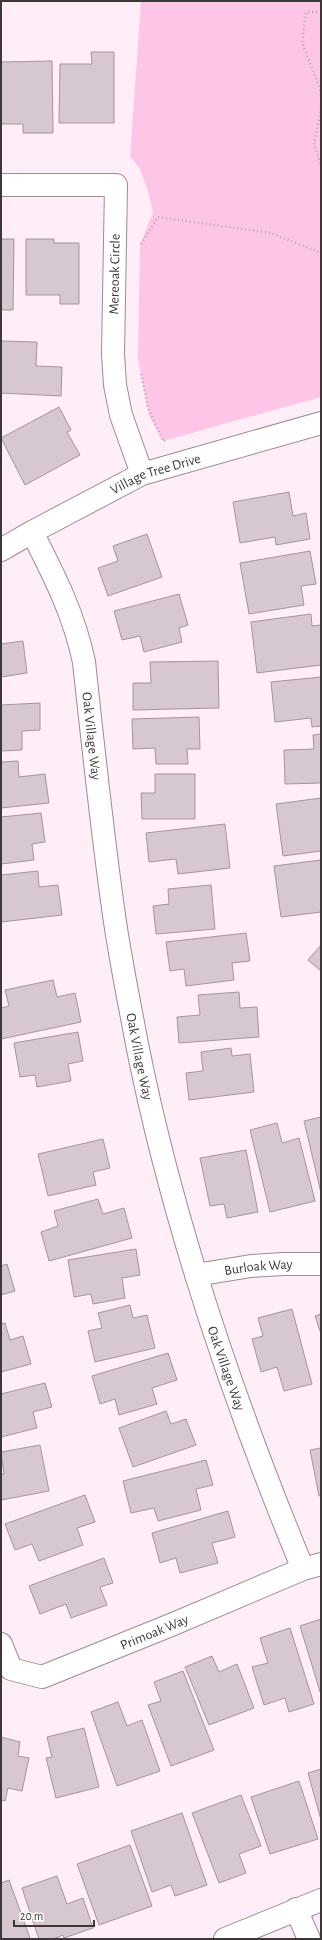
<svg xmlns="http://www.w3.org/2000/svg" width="322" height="1940" viewBox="0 0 322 1940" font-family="'Alegreya Sans',sans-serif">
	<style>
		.green { fill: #fdc6e6 }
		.building { fill: #d7c7d0; stroke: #a3949d }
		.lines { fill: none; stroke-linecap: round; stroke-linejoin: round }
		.street-casing { stroke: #9b8c94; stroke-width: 24 }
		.path { stroke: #b3a6ad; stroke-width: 2.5; stroke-dasharray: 1 3; stroke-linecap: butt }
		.street { stroke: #fff; stroke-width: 22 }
		.labels { text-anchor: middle; stroke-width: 4; stroke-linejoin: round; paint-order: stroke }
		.street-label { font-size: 14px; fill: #3d373a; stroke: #fff }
	</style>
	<rect width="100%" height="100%" fill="#ffeef7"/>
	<!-- green -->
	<path class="green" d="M141,1h180v396l-158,44 -14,-26 -11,-56 2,-114 13,-33 -6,-24 -8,-21 -9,-10z"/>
	<!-- building -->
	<path class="building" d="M91,52h23v71h-55l1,-59h32z
		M52,61l1,72h-30v-9h-22v-62z
		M1,239h13l-1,71h-12z
		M26,239h28v4h25v61h-19v-9h-34z
		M1,341l36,1 -1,24 26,1 -1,29 -60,-3z
		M59,407l12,23 -4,2 13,23 -55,30 -24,-47z
		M289,492l4,24 13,-3 4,26 -34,6 -1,-8 -35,6 -7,-41z
		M147,534l15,43 -54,19 -10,-28 20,-7 -5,-15z
		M310,551l6,33 -15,2 3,19 -55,9 -9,-51z
		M179,594l9,31 -9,3 3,14 -38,10 -4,-16 -18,4 -8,-29z
		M311,614l1,12 9,-1v40l-64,8 -6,-51z
		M23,641l4,32 -26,4v-33z
		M218,661l1,47 -86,2v-27h18l-1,-21z
		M321,677v49l-9,1 -1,-9 -36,4 -4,-40z
		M40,703v27l-18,1v19l-21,1v-46z
		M199,717l1,32h-13l1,15h-32l-1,-16 -22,1 -1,-30z
		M321,734v49l-36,1 -1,-34 30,-1 -1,-14z
		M18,761l1,16 26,-3 4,29 -48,5v-46z
		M155,774h40v45h-53l-1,-26h14z
		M321,798v53l-38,5 -7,-52z
		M41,813l4,29 -13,2 2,16 -33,4v-47z
		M225,824l5,44 -52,6 -2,-15 -27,3 -3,-29z
		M321,860v52l-40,5 -7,-51z
		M38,871l1,16 19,-2 4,30 -61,7v-47z
		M211,885l4,44 -59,5 -3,-28 16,-2 -1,-15z
		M246,933l4,28 -18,2 2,17 -48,6 -2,-17 -14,2 -4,-29z
		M321,945v26l-13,-11z
		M53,980l4,17 18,-4 6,29 -80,17v-31l8,-2 -4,-16z
		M239,992l1,16 17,-1 2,30 -80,6 -2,-26 23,-2 -2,-20z
		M78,1032l5,29 -15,3 3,17 -34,6 -2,-12 -15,2 -6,-34z
		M231,1048l1,8 18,-2 4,38 -65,8 -3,-27 17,-2 -2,-19z
		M321,1117v76l-17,-72z
		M277,1123l5,20 17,-5 16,63 -45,11 -20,-82z
		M103,1139l7,29 -17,4 3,13 -48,11 -10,-42z
		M246,1150l12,62 -31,6 -3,-14 -14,2 -10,-48z
		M98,1199l5,15 21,-6 8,30 -83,23 -8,-29 17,-6 -4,-15z
		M136,1249l4,26 -18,3 3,20 -32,6 -2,-10 -17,3 -6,-37z
		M7,1264l8,27 -14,4v-29z
		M130,1305l3,13 14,-3 8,33 -60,14 -7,-31 14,-3 -4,-15z
		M292,1309l20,75 -28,7 -7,-24 -16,5 -9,-33 11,-3 -5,-18z
		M321,1314v20l-6,-18z
		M5,1323l5,17 13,-4 8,28 -30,8v-48z
		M168,1353l9,27 -25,8 5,16 -38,11 -4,-16 -15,5 -8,-28z
		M45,1383l7,24 -19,5 4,16 -36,9v-43z
		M166,1411l5,13 15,-5 10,26 -63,22 -14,-39z
		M40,1445l9,46 -48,9v-26h3l-3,-22z
		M321,1448v47l-2,1 -9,-46z
		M206,1460l7,25 -17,4 5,21 -43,11 -4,-13 -23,5 -8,-32z
		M85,1495l10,27 -18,6 6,17 -44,16 -7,-17 -17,6 -10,-26z
		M228,1511l7,26 -23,6 6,20 -38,10 -4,-15 -16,5 -8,-30z
		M104,1558l9,25 -13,4 7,18 -36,13 -5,-14 -26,10 -11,-28z
		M321,1619v76l-21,-69z
		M290,1628l24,76 -25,8 -4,-14 -21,7 -12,-38 16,-4 -8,-25z
		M212,1656l7,16 18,-8 17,44 -45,17 -24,-58z
		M183,1671l31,79 -43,16 -23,-61 13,-4 -7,-19z
		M118,1702l9,24 15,-6 18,51 -43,15 -26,-74z
		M84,1728l15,59 -43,11 -10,-40 6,-1 -5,-20z
		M1,1737l19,5 -2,14 11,2 -7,33 -14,-3 -3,13 -4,-1z
		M321,1769v51l-13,-47z
		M299,1781l19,58 -48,15 -19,-57z
		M241,1795l20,51 -22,8 7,19 -27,10 -27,-70z
		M182,1813l25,72 -32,11 -4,-11 -19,7 -21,-61z
		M130,1845l22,61 -53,19 -22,-61z
		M57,1876l10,28 16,-6 10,30 -29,10 -1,-3 -10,4h-14l-17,-51z
		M9,1880l21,58 -3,1h-26v-56z"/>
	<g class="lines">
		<defs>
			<g id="street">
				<path d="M1,185h115l-3,169 2,31 6,30 21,59"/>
				<path id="s1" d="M32,532c22,43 42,82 52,130 9,84 18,169 30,253 6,43 15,86 23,129 36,181 96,356 166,525"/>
				<path id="s2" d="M1,550l31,-18 110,-58 179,-51"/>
				<path id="s3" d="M196,1275l55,-9 33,-2h37"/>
				<path id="s4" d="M1,1644l10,25 31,8 129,-52 132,-56 18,-5"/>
				<path d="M296,1909l13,30"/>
				<path d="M225,1939l96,-39"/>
			</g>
		</defs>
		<!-- street casing -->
		<use href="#street" class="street-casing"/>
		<!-- path -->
		<path class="path" d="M321,12h-15l-4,30 19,50
			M321,108l-7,37 7,20
			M141,244l17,-27 113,16 50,20
			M141,374l7,34 15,33 2,-1"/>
		<!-- street -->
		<use href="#street" class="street"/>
	</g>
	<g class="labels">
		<!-- street labels -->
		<g class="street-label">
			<text transform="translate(114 274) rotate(-89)" y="5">Mereoak Circle</text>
			<text dy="5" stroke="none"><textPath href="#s2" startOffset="173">Village Tree Drive</textPath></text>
			<text dy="5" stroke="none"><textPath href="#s1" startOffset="215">Oak Village Way</textPath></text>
			<text dy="5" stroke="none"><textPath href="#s1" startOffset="539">Oak Village Way</textPath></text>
			<text dy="5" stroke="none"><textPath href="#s3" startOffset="63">Burloak Way</textPath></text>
			<text dy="5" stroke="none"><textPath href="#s1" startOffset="863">Oak Village Way</textPath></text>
			<text dy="5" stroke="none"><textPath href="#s4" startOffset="180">Primoak Way</textPath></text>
		</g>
	</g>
	<!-- border -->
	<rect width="322" height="1940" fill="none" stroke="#3d373a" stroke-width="4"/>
	<!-- scale -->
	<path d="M14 1920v6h80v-6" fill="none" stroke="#3d373a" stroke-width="2"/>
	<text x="20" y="1920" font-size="12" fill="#3d373a" stroke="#ffffff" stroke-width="3" paint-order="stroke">20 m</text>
</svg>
